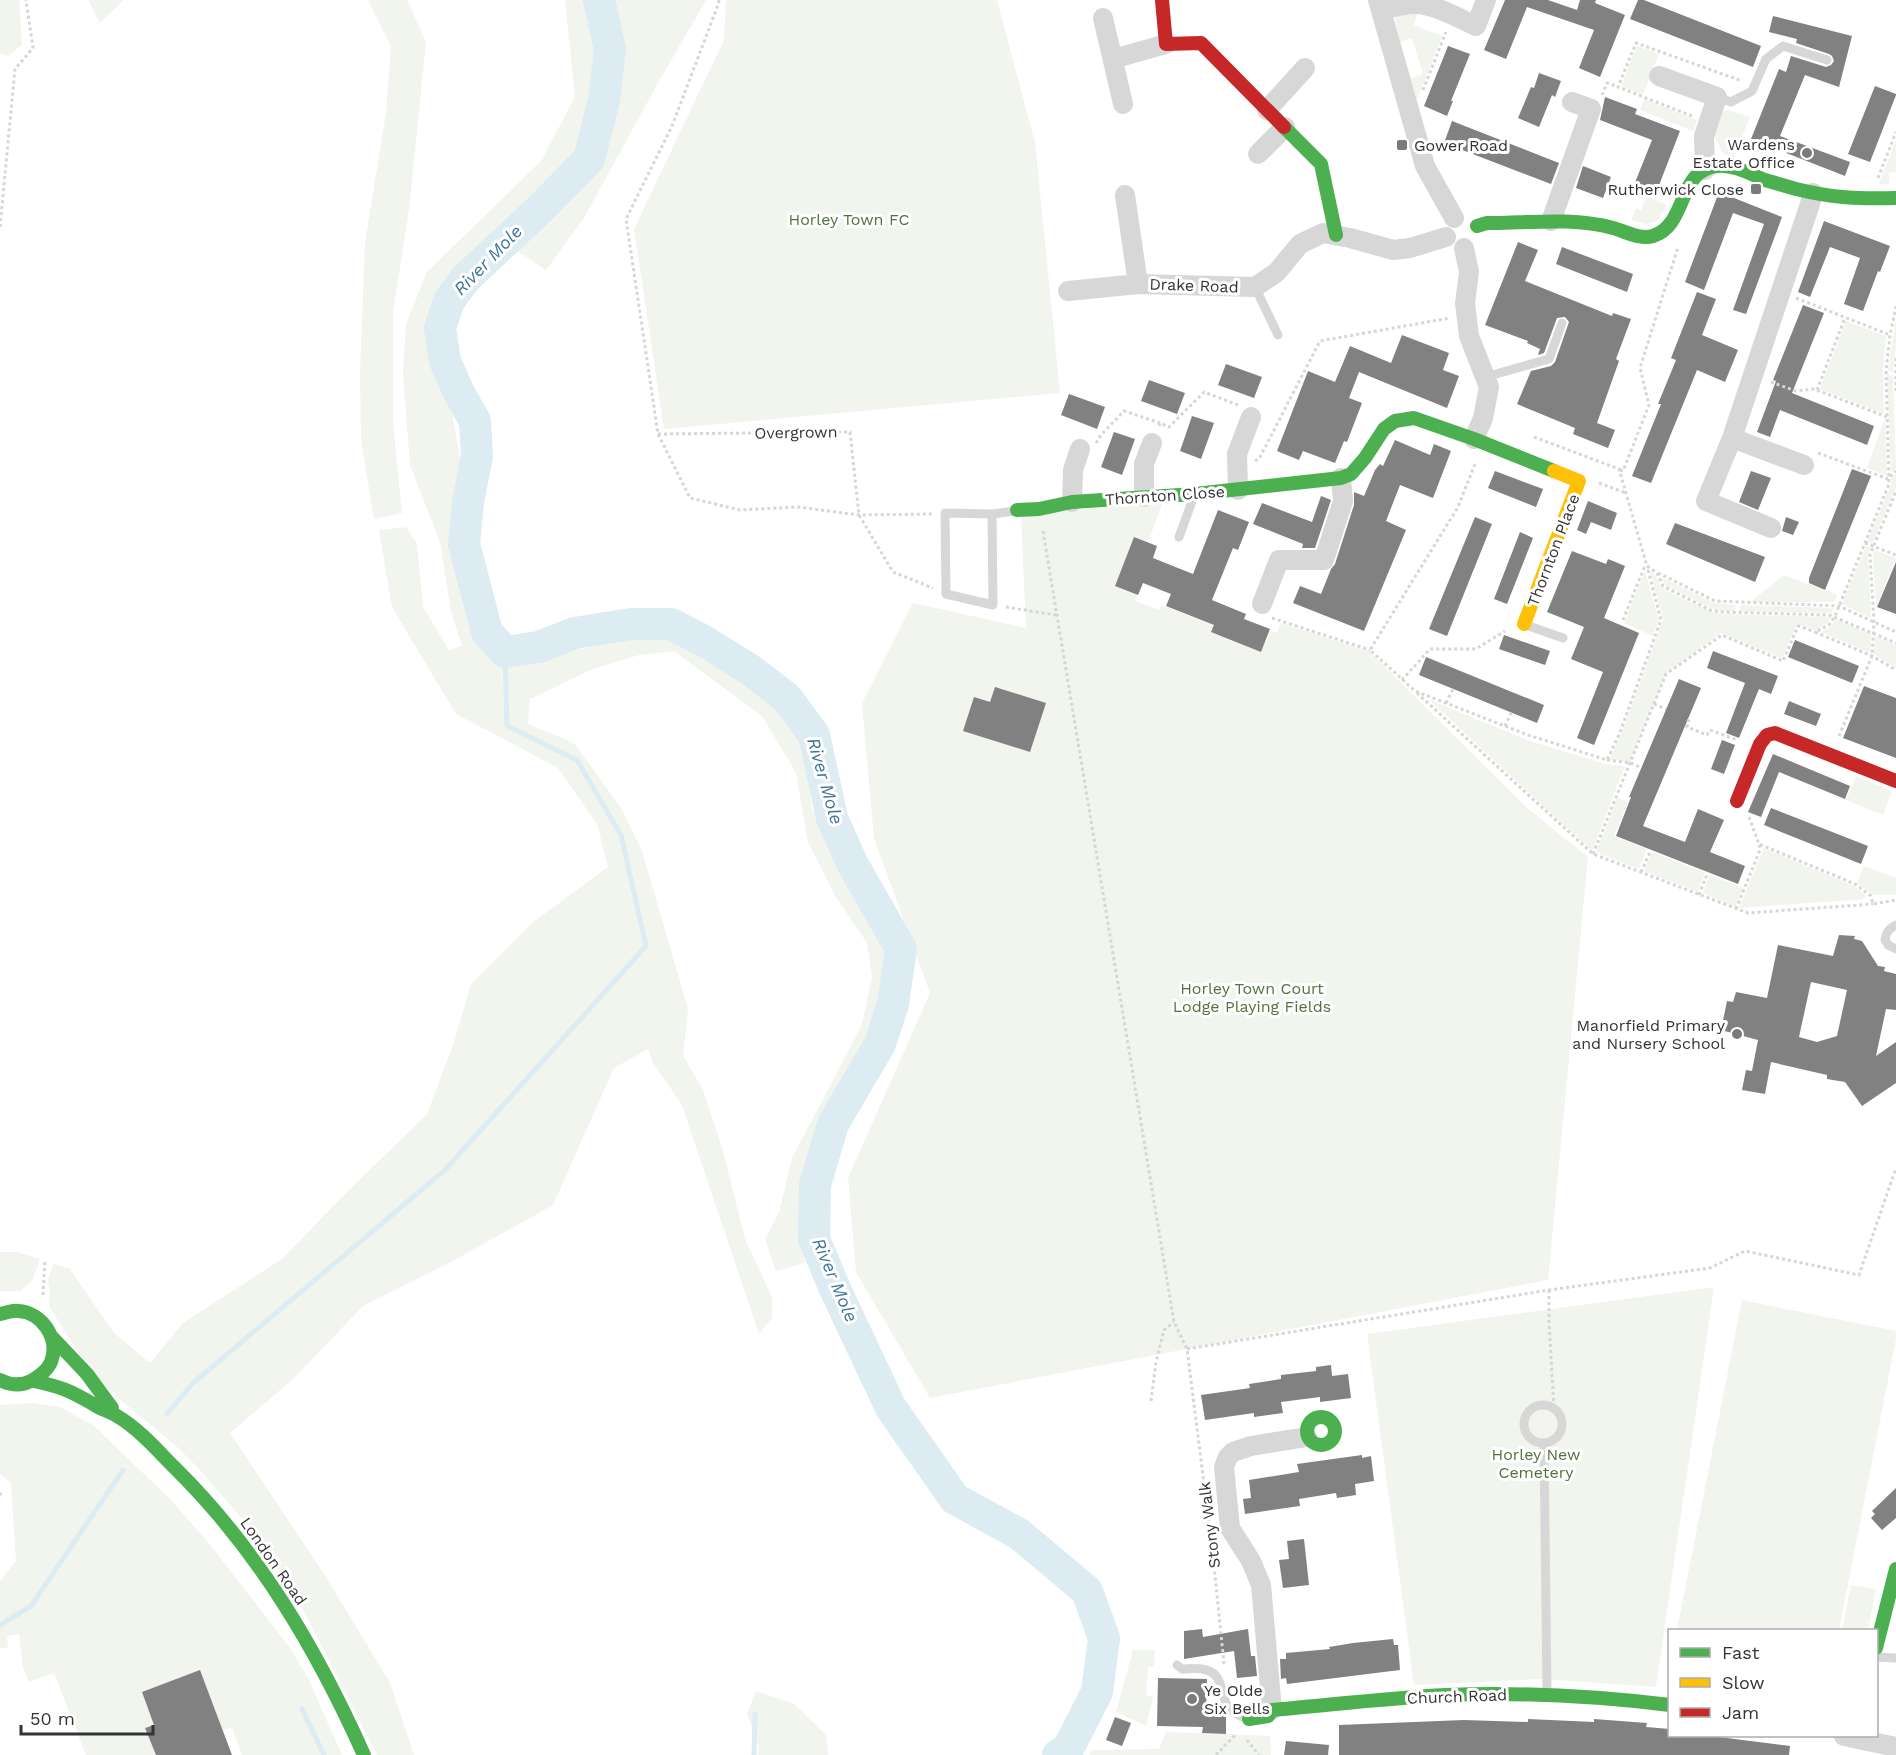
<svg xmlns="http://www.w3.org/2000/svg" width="1896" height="1755" viewBox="0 0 1896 1755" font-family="'Work Sans',sans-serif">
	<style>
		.green { fill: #f1f5ed }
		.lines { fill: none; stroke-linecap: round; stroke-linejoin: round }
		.stream { stroke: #ddebf3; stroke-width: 5 }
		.river { stroke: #ddebf3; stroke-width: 32 }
		.building { fill: #818181; fill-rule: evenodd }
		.path { stroke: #d6d6d6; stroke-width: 3; stroke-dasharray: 3 3; stroke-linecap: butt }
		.lane { stroke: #d7d7d7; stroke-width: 9 }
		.street { stroke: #d7d7d7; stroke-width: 20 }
		.fast { stroke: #4caf50; stroke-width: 14 }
		.slow { stroke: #ffc107; stroke-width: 14 }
		.jam { stroke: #c62828; stroke-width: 14 }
		.poi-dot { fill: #7a7a7a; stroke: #fff; stroke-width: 2 }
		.labels { text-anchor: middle; stroke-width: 6; stroke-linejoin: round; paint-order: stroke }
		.poi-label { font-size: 16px; fill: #333; stroke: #fff; text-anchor: end }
		.park-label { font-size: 16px; fill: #56703f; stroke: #fff }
		.street-label { font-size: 16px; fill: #333; stroke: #fff }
		.water-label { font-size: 18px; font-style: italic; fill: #3f7597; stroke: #fff }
	</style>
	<rect width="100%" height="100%" fill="#fff"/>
	<!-- green -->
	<path class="green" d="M0,0h19l3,45 -14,11 -8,-3z
		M88,0h36l-24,23z
		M368,0h39l19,42 -17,167 -16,103v111l9,90 -28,6 -13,-80 -1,-67 5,-129 21,-130 5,-67z
		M565,0h27l7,31v53l-18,61 -33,40 -43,48 -57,53 -18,38 3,48 19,40 9,51 -8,55v20l16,75 20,41 29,6 50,-8 70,-16 37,3 61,36 43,31 27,48 6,56 50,100 28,48 -5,53 -25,41 -30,60 -25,81 -5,40 5,30 -29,8 -11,-32 14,-26 13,-55 70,-133 10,-48 -5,-34 -31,-46 -28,-55 -12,-69 -33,-56 -89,-66 -35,4 -46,14 -63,30 -2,25 46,19 47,65 21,43 46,158 -5,46 20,35 20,61 22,88 27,58v21l-13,16 -77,-229 -29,-42 -5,-14 -34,19 -61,137 -102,57 -88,44 -69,72 -64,55 96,144 64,106 24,72h-37l-85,-167 -43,-61 -49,-57 -26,-26 -63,-52 -30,-34 -32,-52 1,-14 -2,-13 6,-15 16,5 44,64 36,30 33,-40 99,-64 63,-65 82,-80 26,-69 18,-61 61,-61 76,-56 -11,-43 -39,-56 -102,-54 -64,-107 -13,-77 27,-3 11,17 6,63 26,43 13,-4 -11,-34 -11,-70 -30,-77 -7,-92 3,-49 21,-52 114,-111 34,-64z
		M614,0h92l-48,83 -74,135 -38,52 -33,-22 55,-54 33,-41 22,-103z
		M726,0h271l38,143 25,250 -396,36 -30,-200 90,-189z
		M1418,11l-4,14 28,11 -25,64 -6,-22 12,-4 -11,-36 -12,4 -5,-23 1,-4z
		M1637,46l22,8 -16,41 -22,-9z
		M1644,99l53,21 -4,11 -53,-21z
		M1728,110l22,7 -17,42 -11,-7 -8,-17 7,-24z
		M1896,140v32l-7,1v9l-2,3 -8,-1z
		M1647,196l20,9 -10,16 -10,3 -16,-4 5,-12 5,2z
		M1896,318v29l-3,25 -5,-2z
		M1846,321l40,15 -3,35 1,43 -64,-25z
		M1887,374l6,2 3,92 -5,5z
		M1885,418l2,58 -20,-8z
		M1896,474v13l-24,57 -5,-2 25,-59 -1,-4z
		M1163,502l-15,40 -14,-5 -19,49 22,9 -2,6 24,9 2,-5 52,20 -2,7 50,20 10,-21 6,2 4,-10 88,28 157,156 62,50 -40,423 -618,118 -74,-126 -8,-94 82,-185 -56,-155 -12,-135 51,-100 113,25 -5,-113z
		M1866,546l5,2 -3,7 3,63 -29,-14z
		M1875,550l21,8 -20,49 -3,-51z
		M1645,571l14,49 -6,16 -29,-13z
		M1650,571c8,5 7,10 12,16 6,6 48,25 58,27l110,3 -2,6 -13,7 -18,-6 -15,34 -61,-25 -55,40 -36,89 -20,-3 11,-24 42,-115z
		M1784,575l53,20 -3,7h-84z
		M1661,577l53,26 22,2 -2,6h-13l-11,-3 -45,-23z
		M1741,605l93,3 -2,5 -93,-2z
		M1836,619l35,15 -1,19 -49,-21 10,-5z
		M1875,636l21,9v23l-22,-14z
		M1428,699l99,41 79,24 19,2 -33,85z
		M1856,776l36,15 -9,24 -37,-15z
		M1618,798l10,4 -14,34 33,13 -8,20 -43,-17z
		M1764,848l90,38 12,10 -1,3 -126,9z
		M1652,852l53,21 -7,19 -54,-21z
		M1864,866l32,12v17h-23l-16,-12z
		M1710,875l33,13 -8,19 -32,-14z
		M0,1252h17l23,7 -8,22 -12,10h-20z
		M1714,1287l-58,400 -116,-8 -126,6 -47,-351z
		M1742,1300l154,31v8l-57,291h-162z
		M33,1403l27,4 33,18 77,74 38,43 83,107 17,29 34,77h-100l-10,-28 -9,4 -23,-61 -46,55 -9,3 11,27h-70l-32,-82 -25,9 -6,-14 -4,-34 -12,2 1,12h-8v-67l16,-20 -5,-78 -11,-9v-69z
		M1851,1585l25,4 -8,41h-26z
		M1133,1650h22l-1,17h-6l-2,28 7,2 -7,29 -30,-14z
		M756,1691l38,13 32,31 2,20h-70l1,-8 -12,-33z
		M1166,1732l104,4 1,19h-182l3,-5 67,-1z"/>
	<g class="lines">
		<!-- stream -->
		<path class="stream" d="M167,1414l25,-30 253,-214 201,-224 -25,-111 -44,-75 -70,-34 -2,-74
			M0,1625l31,-19 92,-136
			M302,1709l22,46
			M754,1755l1,-41"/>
		<!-- river -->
		<path class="river" d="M599,0l11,49 -6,51 -15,59 -48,49 -76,71 -16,22 -9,27 5,33 14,32 16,28 2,35 -9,46 -4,42 23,88 18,20 34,-5 36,-14 56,-9h40l33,17 45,28 38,29 27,37 18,83 21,47 48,84 -8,55 -13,40 -47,80 -18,61 -1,54 21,50 56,119 64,91 64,35 68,57 17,47 -7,54 -29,57 -10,6"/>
	</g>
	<!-- building -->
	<path class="building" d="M1505,0h43l29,10 3,-10h16l-1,3 30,12 -25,62 -21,-9 15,-38 -67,-23 -21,52 -22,-9z
		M1638,0h6l117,46 -8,21 -123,-48z
		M1773,16l79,20 -13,51 -34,-12 -25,61 70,26 -5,14 -94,-37 28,-70 7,3 5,-16 35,11 5,-2 3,-4 -2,-5 -3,-2 -33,-11 1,-4 -28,-7z
		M1448,46l22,8 -19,47h2l-6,15 -23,-10z
		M1539,73l22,8 -6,16 -3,-2 -13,32 -21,-9 13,-31 3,1z
		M1875,86l21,8v1l-26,67 -22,-8z
		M1605,97l32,12 -2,5 45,17 -24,62 -22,-8 18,-45 -52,-20z
		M1452,121l107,42 -8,21 -107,-41z
		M1583,166l28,11 -8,21 -27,-10z
		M1719,192l63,25 -36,97 -13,-4 31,-86 -31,-11 -29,77 -19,-8z
		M1824,221l66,25 -10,26 -2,-1 -15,40 -19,-7 16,-46 -30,-11 -20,50 -12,-5z
		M1518,242l20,8 -13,31 87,35 1,-3 18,6 -15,40 3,2 -22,62 18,7 -7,18 -35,-14 2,-6 -58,-24 14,-33 20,-5 4,-4 14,-40 -4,-5 -8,1 -13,35 -6,2 2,-6 -13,-6 1,-2 -43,-16z
		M1562,247l71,27 -6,18 -71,-28z
		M1697,292l19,7 -14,36 36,15 -13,32 -28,-12 -46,113 -19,-7 29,-72h-3l18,-44 -5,-2z
		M1803,305l21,8 -32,80 82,33 -7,19 -87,-35 -10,27 -13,-5 19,-51 -3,-1z
		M1402,335l47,18 -6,17 16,6 -12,32 -88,-36 -10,26 13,5 -15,39 -3,-1 -9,22 -32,-12 -4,9 -22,-9 31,-80 27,11 15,-36 41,17z
		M1226,364l36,13 -8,21 -36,-13z
		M1149,380l36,13 -8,21 -36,-13z
		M1069,394l36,13 -8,22 -36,-14z
		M1192,416l22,7 -13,36 -21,-8z
		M1114,432l21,7 -13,36 -21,-8z
		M1395,440l35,15 4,-11 17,7 -18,47 -33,-13 -14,36 20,9 -42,101 -71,-28 7,-17 21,8 10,-25 4,-5 19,-59v-13l10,4 11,-26 5,-6 3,2z
		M1852,469l19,7 -46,114 -16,-7v-5z
		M1495,471l48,18 -7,18 -48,-19z
		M1751,471l20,7 -13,32 -19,-8z
		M1321,496l10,4 -16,48h-13l1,-4 -50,-20 9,-21 50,19z
		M1588,501l29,12 -6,17 -20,-8 -5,12 -9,-4z
		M1218,510l31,12 -11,28 -5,-2 -21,52 34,14 -2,5 26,10 -9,23 -50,-20 3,-7 -48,-19 5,-12 -28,-11 -5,12 -23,-9 19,-49 23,9 -4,12 40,16z
		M1475,517l17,7 -45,112 -18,-7z
		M1786,517l13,5 -6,13 -11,-4z
		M1675,523l90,34 -10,25 -89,-38z
		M1520,532l13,6 -26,66 -13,-5z
		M1572,551l34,13 2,-5 17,7 -21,52 35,15 -45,112 -17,-7 26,-66 -32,-13 13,-32 -37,-15z
		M1896,562v52l-19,-7z
		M1504,635l46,16 -5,14 -46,-16z
		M1795,640l64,26 -7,17 -64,-26z
		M1713,651l65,25 -7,18 -12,-5 -20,49 -13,-5 19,-50 -38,-15z
		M1426,657l118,48 -7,18 -118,-48z
		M1679,679l22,9 -58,138 42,16 13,-33 26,11 -14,32 35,14 -7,18 -122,-48 15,-39h-2z
		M1864,686l32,12v60l-53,-20z
		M995,687l51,16 -16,49 -67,-21 11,-34 16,5z
		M1789,701l32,13 -5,12 -32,-12z
		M1722,740l13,5 -11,29 -13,-5z
		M1773,754l77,32 -5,13 -66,-27 -18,45 -13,-5z
		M1771,808l97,38 -7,18 -97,-39z
		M1839,935l16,1 -1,3 8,2 16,25 7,1 -1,4 12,3v36l-10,-1 -10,47 20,-14v41l-34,23 -17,-24 -18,-3v-4l-56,-13 -6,32 -23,-4 4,-20 6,1 6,-31 -37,-10 6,-29 6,1 3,-10 31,6 11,-53 55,11zM1811,982l36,8 -10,46 -20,6 -18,-5z
		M1331,1365l1,11 16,-2 3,24 -31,4v-5l-39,5 2,11 -29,4v-4l-49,7 -4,-25 49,-7 -1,-4 32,-5v-4l35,-4v-4z
		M1362,1455v3l9,-2 3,25 -19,3 1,11 -19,3 -1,-5 -37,6 1,7 -55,8 -2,-15 8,-1 -2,-18 50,-8 -2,-8z
		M1896,1488v30l-14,12 -11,-12 4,-4 -3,-3z
		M1304,1539l5,46 -26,3 -4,-28 10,-1 -2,-18z
		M1202,1629l1,8 45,-8 3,27h4l2,20 -20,2 -3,-27 -50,8v-28z
		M1393,1639l1,6h4l2,25 -113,14 -1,-6 -5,1 -1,-20h6v-6l44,-4 -1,-2 24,-4z
		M200,1670l32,85h-76l-11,-27 9,-3 -12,-33z
		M1158,1678l49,1 -1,33 18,1 2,2v19l-24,-1 1,-6 -46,-1z
		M1115,1717l16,6 -9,23 -16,-6z
		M1528,1719l66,3v-3l53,4 -1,4 24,2v7h41l79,10 -1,9h-450v-30l125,-5 64,2z
		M1286,1741l43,4 -1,10h-44z"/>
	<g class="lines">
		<!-- path -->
		<path class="path" d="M719,0l-1,5 -46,121 -46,93 32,215 32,64 50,12 58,-3 61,8 74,-1
			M1423,90l23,-58
			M1602,95l5,-12 11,4
			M1692,116l-74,-29 18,-44 106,38
			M1878,178l18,-46
			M0,227l15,-158 18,-21 -7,-48
			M1796,298l94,37
			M1896,306l-6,29 -4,36 3,113 -54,132 -6,9 -14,7 57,24 24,14
			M1896,358v36
			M1771,382l25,9 18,-2 73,28
			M1817,390l28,-72
			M1159,426l1,-3 9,4 35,-35 34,13
			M658,434l192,-2 9,83 34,57 40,16
			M1534,437l85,32 28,97 10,7 6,13 47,24 10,2 109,3 67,28
			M1096,443l5,-8 23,-24 36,12
			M1818,453l70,26 8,-8
			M1255,461l4,-2 61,-118 130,-23
			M1475,464l-17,43 -88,143 45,41 113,44 79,25 12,-25 42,-115 -14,-54
			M1620,470l3,1 26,-66 -9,-37 38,-121
			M1599,483l27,10
			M1043,531l131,791 13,27 26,206 11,109
			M1865,543l31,12
			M1658,573l57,28 124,5 57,26
			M1006,607l50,8
			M1272,618l98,32
			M1623,620l21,-52 3,-2
			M1402,680l28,-31h46l29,-18
			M1417,693l176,161 155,59 125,-9
			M1446,703l7,-14
			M1654,704l12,5
			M1687,720l2,1 -2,6 20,8 3,-5 27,10
			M1505,726l6,-13
			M1839,736l33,-80 2,-34 -4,-67 26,-64
			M1607,760l24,3 10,5
			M1749,817l10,27 96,40 16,12 2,8 23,-4
			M1593,854l73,-180 56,-39 61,26 15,-35 17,6
			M1641,872l10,-22
			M1699,895l9,-23
			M1736,909l24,-59 -1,-6
			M1549,1290v32l5,87
			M43,1295l2,-34
			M1187,1349l362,-59 161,-22 35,-17 114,24 37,-107
			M1151,1401l5,-39 8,-32 10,-8
			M0,1494h2
			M1247,1740l12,15
			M1216,1755l20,-21"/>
		<!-- lane -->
		<path class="lane" d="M1717,97l14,5 21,-11 14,-32 17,-13 44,14
			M1255,287l23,48
			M1485,377l64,-18 13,-36
			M992,514l-47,-1 1,81 47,11 -1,-91 23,-3
			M1179,537l15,-41
			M1526,625l37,13
			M1896,925c-7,4 -10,7 -11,15l3,5 8,4
			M1524 1424a19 19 0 1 1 38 0a19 19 0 1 1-38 0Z
			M1544,1444l3,248
			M1876,1657l20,1
			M1177,1665l5,4c7,0 17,-2 24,1 17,4 14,22 21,35 4,8 12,11 19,13"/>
		<!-- street -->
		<path class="street" d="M1378,0l47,166 29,52
			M1381,10c12,-3 25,-7 37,-6 20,2 40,14 58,22l10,-26
			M1103,18l20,86
			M1113,59l53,-15
			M1659,76l58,21 -13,39 1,34
			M1267,110l38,-42
			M1258,154l27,-27
			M1125,195l13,89
			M1551,221l40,-112 -19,-7
			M1464,248l5,24 -4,31 4,33 20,51 -6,31 -9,21
			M1068,291l70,-7 117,3 22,-15 23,-28 23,-11 27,5 43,12 17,-2 36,-11
			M1732,438l72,27
			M1238,490l-1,-36 14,-37
			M1144,497v-33l8,-21
			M1072,502l1,-32 7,-21
			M1771,528l-65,-27 26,-63 78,-234 3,-11
			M1262,604l17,-44h45l19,-59 -2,-23
			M1272,1710l-11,-125 -10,-24 -21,-33 -6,-61 4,-10 5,-5 18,-6 56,-9
			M1844,1736l52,11"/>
		<!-- fast -->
		<path class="fast" d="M1284,127l37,37 15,71
			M1477,226l10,-3h12c36,-1 78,-5 114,5 12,3 26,12 40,8 35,-11 24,-66 64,-70 16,-2 34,8 48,14 10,3 21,6 31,9 37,9 62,10 100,9
			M1017,510l22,-1 33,-7 123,-8 146,-16 10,-4 14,-16 19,-29 11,-8 19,-3 60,21 80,32
			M0,1314c6,-1 13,-4 18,-3 24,1 42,28 33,51 -4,9 -12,14 -20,19 -10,5 -21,4 -31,-1
			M52,1337l35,37 25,34
			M34,1381c27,6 35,9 59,23 7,5 16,7 24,12 22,13 40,34 58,52 83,82 141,180 189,287
			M1307 1431a14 14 0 1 1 28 0a14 14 0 1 1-28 0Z
			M1876,1648l20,-79
			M1249,1719l19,-3 4,-6c58,-5 116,-12 174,-15 75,-3 149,1 224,10"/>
		<!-- slow -->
		<path class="slow" d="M1524,624l55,-143 -25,-10"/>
		<!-- jam -->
		<path class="jam" d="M1162,0l4,44 35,-1 83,84
			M1737,801l23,-57 7,-9 8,-2 121,48"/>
	</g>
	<!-- markers -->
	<g class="poi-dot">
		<rect x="1396" y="139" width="12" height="12" rx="3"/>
		<circle cx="1807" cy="153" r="6"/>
		<rect x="1750" y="183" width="12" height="12" rx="3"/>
		<circle cx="1737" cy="1034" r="6"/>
		<circle cx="1192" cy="1699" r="6"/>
	</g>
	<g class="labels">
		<!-- poi labels -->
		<g class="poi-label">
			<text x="1795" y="150">Wardens<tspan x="1795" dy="18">Estate Office</tspan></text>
			<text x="1414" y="151" text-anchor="start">Gower Road</text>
			<text x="1744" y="195">Rutherwick Close</text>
			<text x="1725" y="1031">Manorfield Primary<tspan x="1725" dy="18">and Nursery School</tspan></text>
			<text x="1204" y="1696" text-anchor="start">Ye Olde<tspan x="1204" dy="18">Six Bells</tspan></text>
		</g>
		<!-- park labels -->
		<g class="park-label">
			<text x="849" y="225">Horley Town FC</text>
			<text x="1252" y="994">Horley Town Court<tspan x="1252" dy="18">Lodge Playing Fields</tspan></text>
			<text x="1536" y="1460">Horley New<tspan x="1536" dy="18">Cemetery</tspan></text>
		</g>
		<!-- street labels -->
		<g class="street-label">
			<text transform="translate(1194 285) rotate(2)" y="6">Drake Road</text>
			<text transform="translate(796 432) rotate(-1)" y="6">Overgrown</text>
			<text transform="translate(1165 495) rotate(-4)" y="6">Thornton Close</text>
			<text transform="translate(1553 550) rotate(-69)" y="6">Thornton Place</text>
			<text transform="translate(1209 1525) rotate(-97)" y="6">Stony Walk</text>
			<text transform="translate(274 1561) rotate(55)" y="6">London Road</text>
			<text transform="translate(1457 1696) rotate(-2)" y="6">Church Road</text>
		</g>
		<!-- water labels -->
		<g class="water-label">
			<text transform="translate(488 260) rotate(-46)" y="6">River Mole</text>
			<text transform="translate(825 781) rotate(74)" y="6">River Mole</text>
			<text transform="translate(835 1280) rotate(67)" y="6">River Mole</text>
		</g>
	</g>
	<!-- legend -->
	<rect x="1668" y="1629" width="210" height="108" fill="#ffffff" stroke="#adadad" stroke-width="1.5"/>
	<rect x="1680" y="1648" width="30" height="9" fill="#4caf50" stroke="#adadad" stroke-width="1.5"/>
	<text x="1722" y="1659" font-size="18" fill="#333333">Fast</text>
	<rect x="1680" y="1678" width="30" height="9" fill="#ffc107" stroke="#adadad" stroke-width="1.5"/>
	<text x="1722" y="1689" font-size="18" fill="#333333">Slow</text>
	<rect x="1680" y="1708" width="30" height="9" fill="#c62828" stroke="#adadad" stroke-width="1.5"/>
	<text x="1722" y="1719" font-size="18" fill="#333333">Jam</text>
	<!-- scale -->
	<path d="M21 1725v9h132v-9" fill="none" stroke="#333333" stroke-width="3"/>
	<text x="30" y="1725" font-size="18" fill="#333333" stroke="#ffffff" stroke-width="4.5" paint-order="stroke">50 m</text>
</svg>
